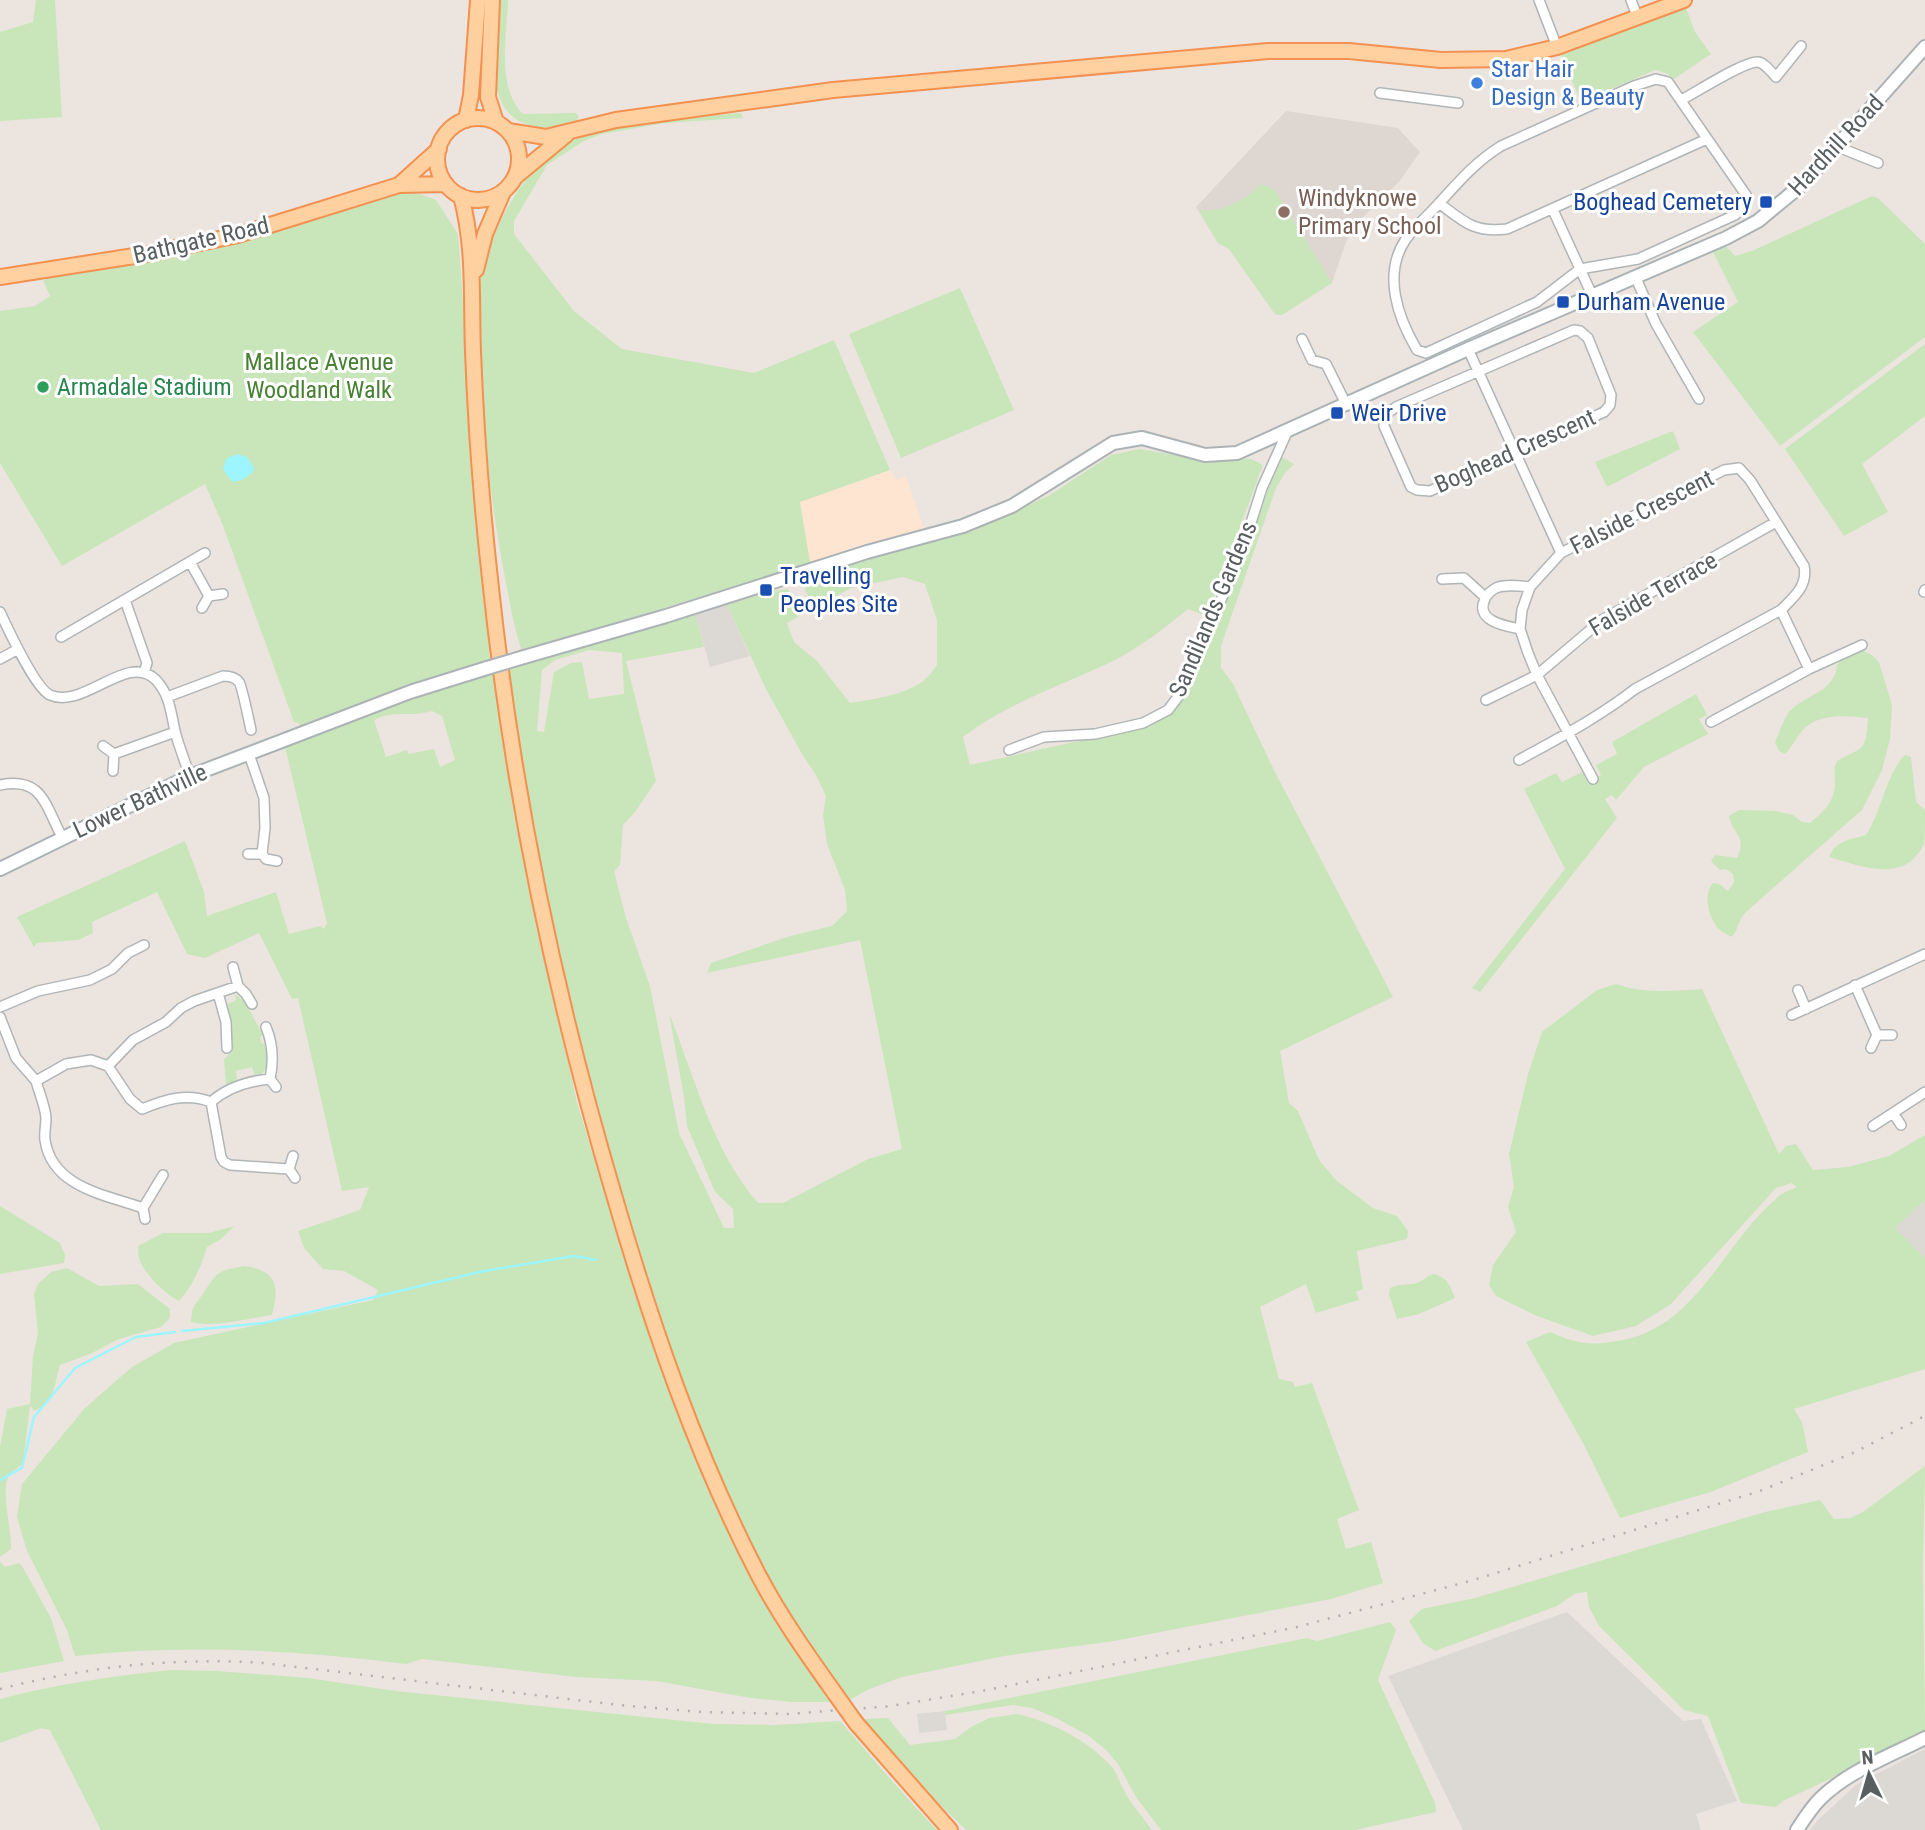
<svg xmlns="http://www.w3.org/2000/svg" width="1925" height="1830" viewBox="0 0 1925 1830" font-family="'Roboto Condensed',sans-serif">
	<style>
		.commercial { fill: #fee5d2 }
		.industrial { fill: #dcd8d4 }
		.education { fill: #ded6d0 }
		.green { fill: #c9e5ba; fill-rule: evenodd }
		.water { fill: #9cf5ff }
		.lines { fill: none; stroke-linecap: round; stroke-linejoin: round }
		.stream { stroke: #9cf5ff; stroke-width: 2.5 }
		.street-casing { stroke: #b0b5b8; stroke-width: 12 }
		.secondary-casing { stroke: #acb3b6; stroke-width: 16 }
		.primary-casing { stroke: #f49050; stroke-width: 18 }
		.street { stroke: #fff; stroke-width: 9 }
		.secondary { stroke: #fff; stroke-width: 12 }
		.primary { stroke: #ffd1a1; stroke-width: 14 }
		.rail { stroke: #afb0b1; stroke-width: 2.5; stroke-dasharray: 2 9; stroke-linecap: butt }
		.secondary-bridge-casing { stroke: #acb3b6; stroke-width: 16; stroke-linecap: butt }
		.primary-bridge-casing { stroke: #f49050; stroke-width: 18; stroke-linecap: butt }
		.secondary-bridge { stroke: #fff; stroke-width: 12 }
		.primary-bridge { stroke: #ffd1a1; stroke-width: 14 }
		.shop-dot { fill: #3f7fe0; stroke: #fff; stroke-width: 2.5 }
		.transit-dot { fill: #1a4fb4; stroke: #fff; stroke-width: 2.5 }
		.education-dot { fill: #8d6e63; stroke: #fff; stroke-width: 2.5 }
		.leisure-dot { fill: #2e9e5b; stroke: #fff; stroke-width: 2.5 }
		.labels { text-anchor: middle; stroke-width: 6; stroke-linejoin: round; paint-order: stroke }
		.shop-label { font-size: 24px; fill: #366cbe; stroke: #fff; text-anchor: start }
		.street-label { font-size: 24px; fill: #585f61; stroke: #fff }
		.education-label { font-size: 24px; fill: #785e54; stroke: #fff; text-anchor: start }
		.transit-label { font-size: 24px; fill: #164399; stroke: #fff; text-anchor: start }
		.park-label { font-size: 24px; fill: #478031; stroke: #fff }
		.leisure-label { font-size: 24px; fill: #27864d; stroke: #fff; text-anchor: start }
	</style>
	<rect width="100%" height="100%" fill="#ece5df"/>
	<!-- commercial -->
	<path class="commercial" d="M890,470l7,10 9,-4 19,56 -115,30 -11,-60z"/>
	<!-- industrial -->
	<path class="industrial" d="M727,605l23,51 -40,11 -15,-54z
		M1925,1200v58l-31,-30z
		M1567,1612l116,109 18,-2 36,82 -41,13 5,16h-238l-75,-154z
		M945,1711l2,19 -28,3 -2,-19z
		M1925,1749v81h-115l8,-10 39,-36z"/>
	<!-- education -->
	<path class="education" d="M1286,111l112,17 22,24 -21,30 -44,43 -9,17 -14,41 -54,32 -3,-1 -46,-65 -11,-6 -22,-36z"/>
	<!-- green -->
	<path class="green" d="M36,0h19l7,117 -62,4v-89l33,-10z
		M498,0h10c-1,34 -12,88 15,114l52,-1 3,2v6l-3,2c-10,1 -23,5 -33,4 -64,-4 -47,-83 -44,-127z
		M1686,8l9,24 16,22 -37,25 -8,-6 -11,-3 -74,32 -20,-47z
		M741,113l2,5 -78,5 -63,11 -18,7 -37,24 -33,56v13l60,77 48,38 132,24 80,-33 56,130 -90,32 10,60 -11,5 -257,78 -21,4c-8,-26 -12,-51 -17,-77 -14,-73 -21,-143 -23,-217 -1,-26 -5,-55 0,-80 10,-47 45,-110 87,-136 16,-10 38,-11 56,-14 39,-5 77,-9 117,-12z
		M1261,184l13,5 58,94 -50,32 -7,-1 -46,-65 -11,-6 -19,-32c24,0 45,-9 62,-27z
		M409,190l27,10 22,34 32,426 -188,74 -3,-11 -5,-1 -72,-199 -17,-39 -143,82 -62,-103v-152l35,-5 15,-10 -7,-15 7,-5 176,-30z
		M1872,196l6,2 47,46v93l-145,109 -87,-114 45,-30 -25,-50 13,-6 9,10 17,-5z
		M960,288l54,122 -113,48 -52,-124z
		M1925,344v72l-63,48 26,48 -44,24 -59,-87z
		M1673,431l7,18 -73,38 -12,-25z
		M1139,449l60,10h52l12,6 -56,151 -19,-7c-23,19 -45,36 -71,50 -51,25 -108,43 -154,78l7,28 177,-39 24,-12 14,-22 58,-132 37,-104 14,8 -9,9 -9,15 -55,158v22l11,14 43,90 118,225 -113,54 9,52 9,8 21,49 18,21 36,27 24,8 11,15 -1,8 -50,12 6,38 -7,3 3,8 -43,13 -10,-29 -46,23 19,72 14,3 2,5 17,-4 47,127 -22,9 9,30 25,-7 12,41 -52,16 -217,42 -110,15 -102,21 -35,13 -17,10 -5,-2c-131,-181 -199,-396 -253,-610 -9,-35 -21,-70 -29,-106 -23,-103 -40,-208 -54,-313l186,-56 9,34 -78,14 30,120 -21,31 -12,13 -3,40 -6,6 12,47 24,68 29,147 45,95h10l-1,-19 -18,-17 -28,-66 -3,-29 -15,-84c26,65 43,137 89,190h25l85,-44 34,-10 -42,-209 -153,33 4,-10 79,-27 42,-10 15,-15 -2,-21 -18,-46 -4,-29 3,-19 -10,-21 -14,-21 -36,-65 -39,-84 44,-14 17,-2 10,28 -11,6 7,19 22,18 34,43c23,-4 51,-7 72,-21 6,-4 11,-12 15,-17v-45l-12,-36 -22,-7 -52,11 -31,17 -6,1 -9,-16 4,-12 47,-16 117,-31 77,-36 61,-40zM589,650l33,3 2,41 -35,5 -7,-37 -11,1 -17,9 -10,60 -7,-1 5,-61 13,-10z
		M1859,649l13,6 7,7 13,43 -2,34 -8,31 -20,40 -116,102c-9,9 -8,21 -15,25 -4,-3 -11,-6 -14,-10 -9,-12 -14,-33 -4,-44l6,1 9,7 6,-9 -1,-8 -7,-5 -6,1 -9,-9 4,-6 22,3c11,-22 -5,-24 -8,-42l10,-6 36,1 18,4 9,7 8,1c13,-11 24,-20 25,-39 0,-9 -2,-15 2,-23 27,-15 29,-9 31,-43 -20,-2 -45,-5 -62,9 -8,7 -13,19 -21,27l-6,-3 -4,-9c5,-10 8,-23 15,-31 16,-17 45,-19 47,-46l8,-9z
		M494,672l12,90 32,170 39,170 56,186 56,156 30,68 55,104 56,86h-38l-41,-4 -95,-17 -80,-4 -154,-18 -16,5c-109,-14 -220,-20 -331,-8l-8,-26 -40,-79 -10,-34 5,-33 63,-76 47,-41 42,-24 199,-43 5,-10 -34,-19 -21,-2 -19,-21 -6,-17 62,-21 9,-23 -27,4 -44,-193 -6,1 -33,-66 -54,25 -18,-4 -30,-62 -65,30 1,11 -15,7 -41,3 -3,4 -17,-30 168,-76 19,51 3,24 69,-24 13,42 31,-8 4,3 3,-6 -42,-176c69,-27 138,-52 209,-75zM432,711l10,5 13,44 -15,7 -6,-18 -26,5 -1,-4 -21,7 -12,-37c22,-11 36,-2 58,-9z
		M1696,694l11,21 -8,4 9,15 -64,33 -28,33 -4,-5 -7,4 12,19 -137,174 -8,-4 93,-119 -41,-80 32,-16 6,9 20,-10 8,9 11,-6 -5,-10 21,-11 -5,-12z
		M1905,755l6,2 5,45 9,8c0,10 0,25 -1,34 -20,41 -62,22 -95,13 6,-16 22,-18 37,-22 16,-24 20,-61 39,-80z
		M1616,984c28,10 58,7 86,5l77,165 7,-8 10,-2 17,26 35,-3 41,-11 36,-21v65l-30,28 30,30v111l-131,40 8,13 6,30 -97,40 -91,26 -38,-77 -56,-99 24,-10c30,13 41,14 73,8 75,-15 101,-98 155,-143 5,-5 13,-7 19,-10l-5,-4 -16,5 -105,116 -35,22 -43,10 -56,-20 -41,-20 -7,-11 4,-20 23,-33 -8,-25 6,-20 -5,-33 19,-80 14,-42 55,-42z
		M235,994l10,8 18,33 -3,2 1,6 6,1c1,15 4,28 -12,33l-3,-10 -16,4 1,10 -11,4 -2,-26 8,-7 -4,-48 8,-4z
		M0,1206l60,37 5,12 -1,8 -64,11z
		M234,1226l-13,13 -14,8c-5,18 -15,40 -28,54 -13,-6 -36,-28 -40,-43 -1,-2 -1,-11 -1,-12l25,-13h46z
		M245,1266c33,5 34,21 27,49 -22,3 -60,13 -81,7 2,-21 3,-14 13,-30 15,-22 14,-21 41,-26z
		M67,1268l32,18 39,-2 32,25v9l-9,9 -42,12 -29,15 -30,11c-6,19 -4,37 -26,46l-4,-6 -7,59c-4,3 -11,7 -14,11 -9,15 3,55 2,74l-11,8v-110l7,-38 23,-5 3,-48 5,-23 -4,-39 4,-10 13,-12z
		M1435,1274c13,5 15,11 20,24l-36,16 -22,5 -8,-25 1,-6c10,-5 20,-2 29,-6 8,-3 7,-7 16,-8z
		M1925,1466l-2,102 2,162 -74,39 -68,32 -7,6 -35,-4 -33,-87 -24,-6 -85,-84 -10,-19 -2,-15 -11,1 -19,13 -122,45 -12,-8 -14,-22 13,-12 53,-11 290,-86 55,-12 14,19 16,-1 13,-6z
		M0,1562l5,5 14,-4 3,3 29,52 13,43 -64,12z
		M1390,1622l6,8 -18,50 57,123 1,9 -81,18h-194l-25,-33 -18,-33 -12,-14 -17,-14 -33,-18 -24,-10 -19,-3 -68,10v-4l362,-73 10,3z
		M171,1670l46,1 91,7 88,13 317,33 63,1 64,-4c32,36 63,74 97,109h-836l-51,-100 -9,-2 -41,15v-44c56,-15 113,-23 171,-29z
		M1017,1714c34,8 71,26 94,52 7,7 8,17 13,24 7,15 19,27 28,40h-186l-34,-33 -68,-78 24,-1 22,27 45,-6 16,-12 18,-9z"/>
	<!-- water -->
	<path class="water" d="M237,454l10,3 7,11 -1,4 -11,8 -10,2 -9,-13 3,-10z"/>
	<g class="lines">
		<!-- stream -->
		<path class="stream" d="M182,1331l82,-8 220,-52 90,-15 22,4
			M0,1480l22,-12 12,-51 41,-49 61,-31 39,-5"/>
		<defs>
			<path id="street" d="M1539,0l18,47
				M1631,0l6,16
				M1656,79l12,3 78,113 -1,10 -10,10 -97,44 -58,10 -43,33 -111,51 -9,-3c-19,-32 -35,-76 -11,-111 10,-14 25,-26 36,-39 19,-21 35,-39 59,-54l133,-60z
				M1380,93l78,10
				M1681,100c14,-7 65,-40 77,-38 7,1 13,10 18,15l25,-31
				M1838,147l40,16
				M1439,203c25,19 35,30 68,26l200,-90
				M1553,210l39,85
				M1635,276l21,48 43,75
				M1574,330l6,1 8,7 23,57 -1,10 -6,7 -174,79 -13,-1 -6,-3 -27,-61v-10l12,-9z
				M1302,339l10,21 14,4 20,40
				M1468,349l93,204
				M190,562l19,34
				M1442,579l22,-1 21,19
				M1924,592l1,-2
				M125,600l22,63 -3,10
				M202,608l7,-12 14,-2
				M1781,610l28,59
				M0,612c8,17 35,76 50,83 34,15 78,-44 106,-15 15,16 15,36 20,55 4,14 9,27 14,41
				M1520,629c-14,-3 -46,-8 -35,-30 1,-4 7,-9 11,-11 10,-4 23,-2 34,-1
				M61,637l144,-84
				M0,659l18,-10
				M167,697l56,-21c6,0 12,1 16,6 3,4 10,39 12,48
				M1486,700l51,-25 65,-55 174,-98
				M1711,722l98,-53 53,-24
				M103,746l11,8
				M1009,750l35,-13 51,-3 48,-11 25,-13 13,-17 61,-142 20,-63 26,-58
				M249,754l15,44 1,30 -3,26
				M1519,760c40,-22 80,-43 116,-71l146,-79c13,-13 27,-24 23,-44l-54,-86 -11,-12 -15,2 -163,83 -31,34 -8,23 -2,19 8,24 9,22 56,104
				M113,771l1,-17 61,-22
				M0,785c42,-9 45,20 62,52
				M248,854h14l4,5 11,2
				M233,967l5,19 8,8 6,10
				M1855,985l22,50 -6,13
				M1798,990l8,19
				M218,993l8,29 1,26
				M0,1007l38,-16 52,-11 22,-11 16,-16 16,-8
				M1792,1015l133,-61
				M0,1017l16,41 20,23 30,-17 25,-4 17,6 22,33 12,10c22,-9 44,-17 69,-7
				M266,1027c7,17 8,33 4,52l6,8
				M1877,1035h15
				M108,1066l25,-26 33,-18 15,-14 13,-7 44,-15
				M36,1081c3,11 9,25 10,37 0,7 -2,15 -1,22 7,48 62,55 98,68l2,11
				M211,1102l10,55 3,5 6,3 59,4 4,-13
				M211,1102c17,-15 37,-21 59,-23
				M1893,1113l8,12
				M1873,1126l52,-34
				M289,1169l6,9
				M143,1208l20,-33"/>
			<path id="secondary" d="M524,657l142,-41 201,-64 96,-26 49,-20 101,-63 29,-5 63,17 32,-2 231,-104 258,-111 32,-17 46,-38 121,-136
				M0,869l190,-93 220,-84 77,-24
				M1797,1830c7,-11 14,-22 23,-31 28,-28 70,-43 105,-61"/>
			<path id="primary" d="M492,0l-4,97 8,25
				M437 159a41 41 0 1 1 82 0a41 41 0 1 1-82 0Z
				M466,120l5,-25 7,-95
				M508,131l38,6 70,-17 217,-30 435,-39h81l92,9 65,-1 51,-12 127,-47
				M515,177l52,-43
				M399,185l40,-36
				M461,196c14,52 10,103 12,156 3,79 9,157 18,236 22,206 64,408 123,607 38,131 82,260 145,381 22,42 50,81 77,119
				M476,270l9,-36 18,-42
				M0,277l147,-23 91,-19 161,-50 47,-1
				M856,1723l94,107"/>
		</defs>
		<!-- street casing -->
		<use href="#street" class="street-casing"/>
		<!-- secondary casing -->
		<use href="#secondary" class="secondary-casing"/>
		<!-- primary casing -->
		<use href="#primary" class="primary-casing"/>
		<!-- street -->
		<use href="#street" class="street"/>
		<!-- secondary -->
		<use href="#secondary" class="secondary"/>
		<!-- primary -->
		<use href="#primary" class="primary"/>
		<!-- rail -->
		<path class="rail" d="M0,1689c86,-22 174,-32 263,-26l356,42 82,7 88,2 102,-8 96,-16 310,-63 173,-46 290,-90 93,-38 72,-37"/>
		<defs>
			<path id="secondary-bridge" d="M487,668l37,-11"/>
			<path id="primary-bridge" d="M836,1695l20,28"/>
		</defs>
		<!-- secondary-bridge casing -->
		<use href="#secondary-bridge" class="secondary-bridge-casing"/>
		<!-- primary-bridge casing -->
		<use href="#primary-bridge" class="primary-bridge-casing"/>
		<!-- secondary-bridge -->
		<use href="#secondary-bridge" class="secondary-bridge"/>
		<!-- primary-bridge -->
		<use href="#primary-bridge" class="primary-bridge"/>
	</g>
	<!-- markers -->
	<circle class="shop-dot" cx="1477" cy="83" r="7"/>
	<g class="transit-dot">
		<rect x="1759" y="195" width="14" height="14" rx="3.5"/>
		<rect x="1556" y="295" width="14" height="14" rx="3.5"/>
		<rect x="1330" y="406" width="14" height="14" rx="3.5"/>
		<rect x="759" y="583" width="14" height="14" rx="3.5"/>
	</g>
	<circle class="education-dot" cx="1284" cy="212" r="7"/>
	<circle class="leisure-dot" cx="43" cy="387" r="7"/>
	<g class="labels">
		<!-- shop labels -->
		<g class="shop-label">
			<text x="1491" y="77">Star Hair<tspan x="1491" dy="28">Design &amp; Beauty</tspan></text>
		</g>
		<!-- street labels -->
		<g class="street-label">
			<text transform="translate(1836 145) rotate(-47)" y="8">Hardhill Road</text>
			<text transform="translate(201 240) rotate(-13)" y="8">Bathgate Road</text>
			<text transform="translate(1515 451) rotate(-24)" y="8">Boghead Crescent</text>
			<text transform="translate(1642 512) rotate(-27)" y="8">Falside Crescent</text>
			<text transform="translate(1653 594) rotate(-30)" y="8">Falside Terrace</text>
			<text transform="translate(1213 609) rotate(-67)" y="8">Sandilands Gardens</text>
			<text transform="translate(140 801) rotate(-25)" y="8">Lower Bathville</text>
		</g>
		<!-- education labels -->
		<g class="education-label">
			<text x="1298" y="206">Windyknowe<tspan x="1298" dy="28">Primary School</tspan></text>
		</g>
		<!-- transit labels -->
		<g class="transit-label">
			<text x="1752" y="210" text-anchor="end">Boghead Cemetery</text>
			<text x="1577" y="310">Durham Avenue</text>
			<text x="1351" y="421">Weir Drive</text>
			<text x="780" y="584">Travelling<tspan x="780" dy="28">Peoples Site</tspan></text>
		</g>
		<!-- park labels -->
		<g class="park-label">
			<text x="319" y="370">Mallace Avenue<tspan x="319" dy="28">Woodland Walk</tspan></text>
		</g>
		<!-- leisure labels -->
		<g class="leisure-label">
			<text x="57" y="395">Armadale Stadium</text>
		</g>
	</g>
	<!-- north arrow -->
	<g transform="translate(1869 1774) rotate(355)" stroke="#ffffff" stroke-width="5" paint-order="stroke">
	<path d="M0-5L12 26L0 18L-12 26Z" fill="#585f61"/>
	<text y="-10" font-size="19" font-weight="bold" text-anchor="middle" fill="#585f61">N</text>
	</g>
</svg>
